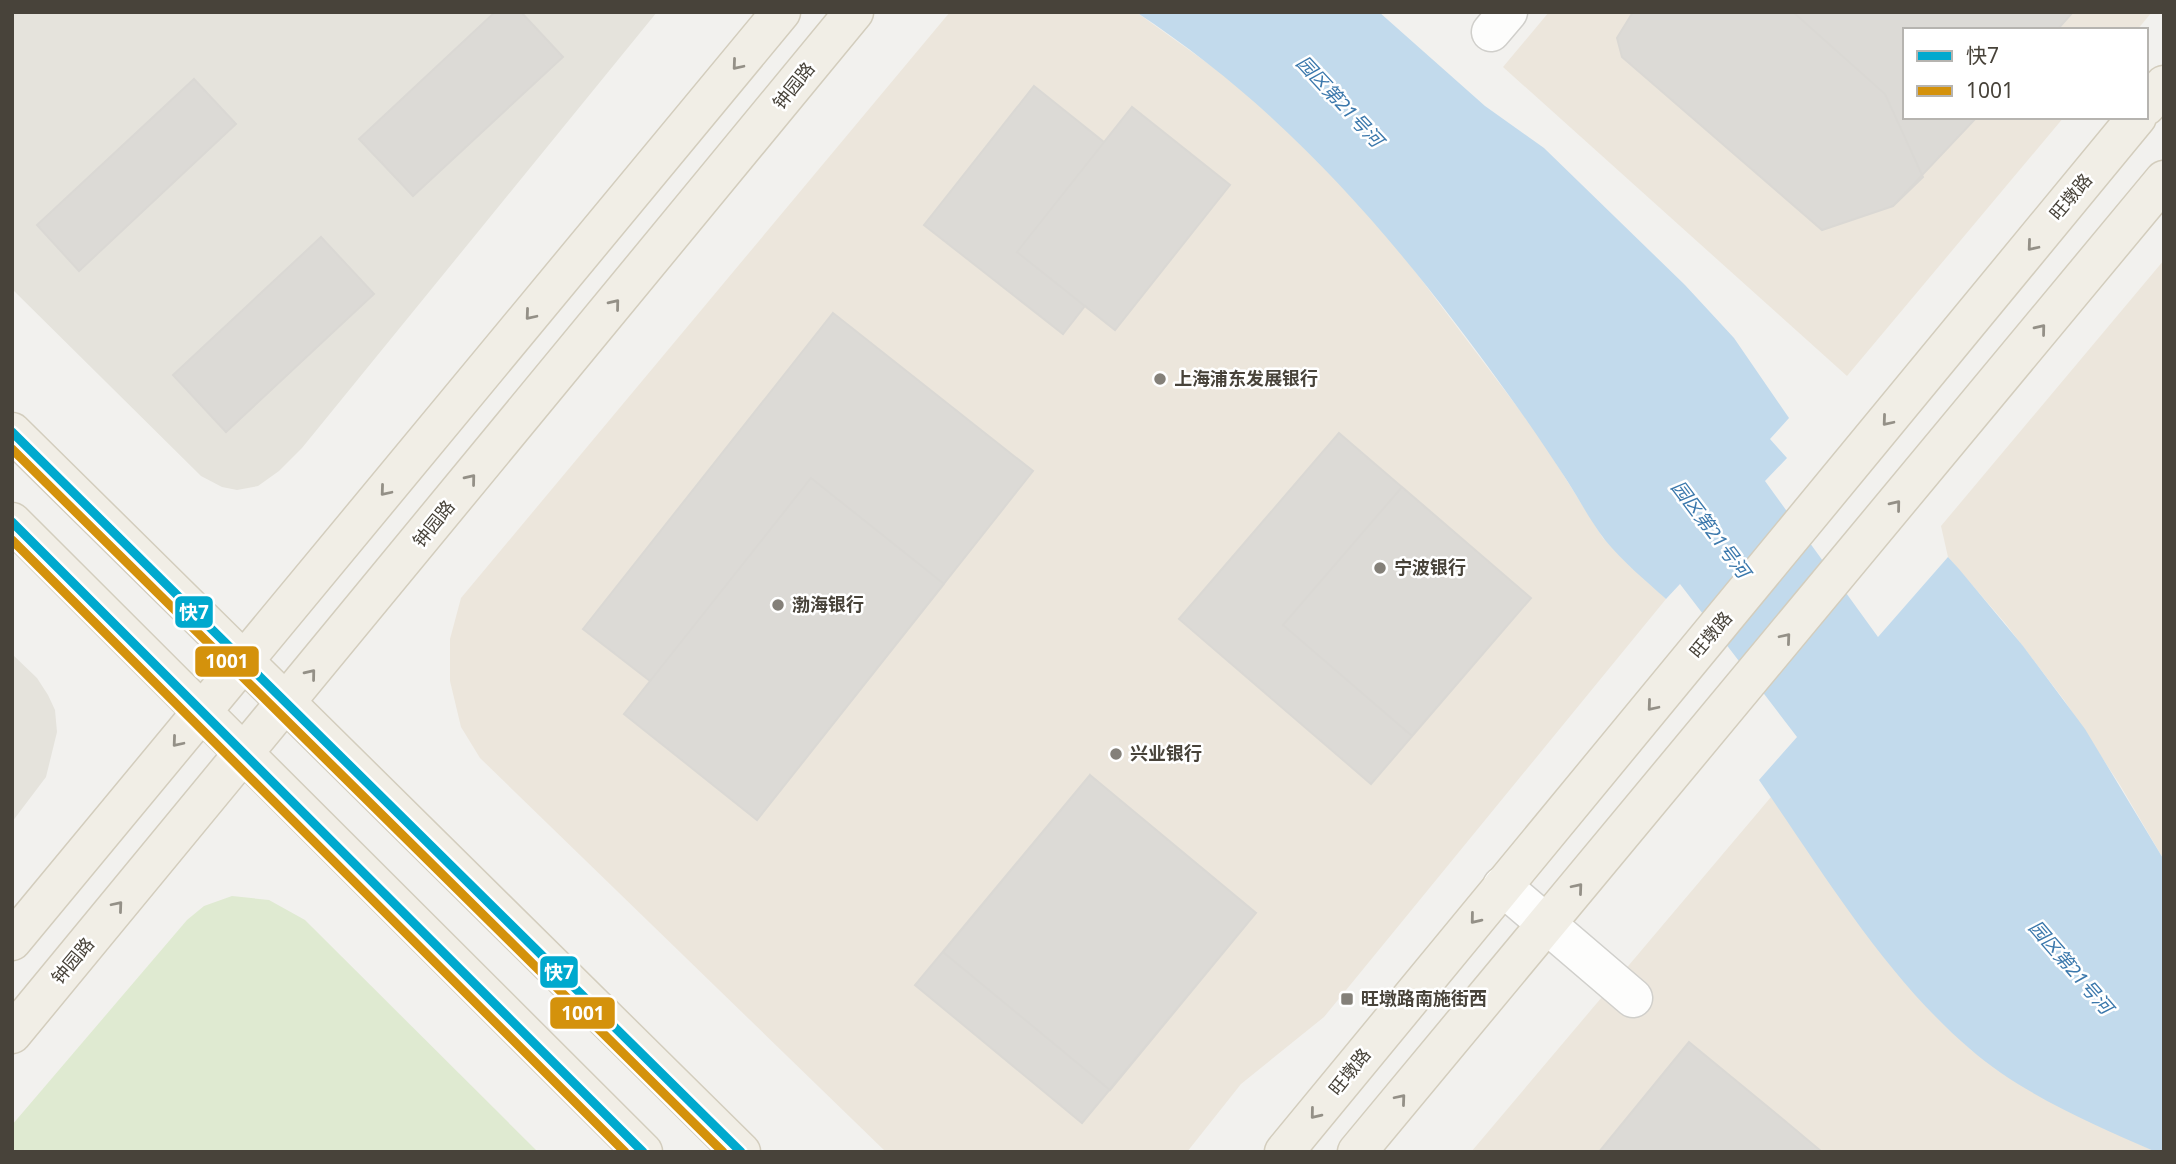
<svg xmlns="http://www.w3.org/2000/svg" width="2176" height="1164" viewBox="0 0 2176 1164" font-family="'Noto Sans','Noto Sans SC',sans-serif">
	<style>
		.residential { fill: #e5e3dc }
		.commercial { fill: #ece6dc }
		.green { fill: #dfead1 }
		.water { fill: #c2daec }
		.building { fill: #dcdad6; stroke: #dad8d4; stroke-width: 2 }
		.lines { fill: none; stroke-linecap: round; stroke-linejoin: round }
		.minor-casing { stroke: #d0cfcb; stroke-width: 41 }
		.major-casing { stroke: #d3cdbd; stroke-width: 41 }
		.minor { stroke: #fdfdfc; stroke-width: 38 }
		.major { stroke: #f1eee6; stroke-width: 38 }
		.bus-1-casing { stroke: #fff; stroke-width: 14 }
		.bus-2-casing { stroke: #fff; stroke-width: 14 }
		.bus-1 { stroke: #00a9ce; stroke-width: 9 }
		.bus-2 { stroke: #d4920c; stroke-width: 9 }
		.oneway { stroke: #949087 }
		.poi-dot { fill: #848079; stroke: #fff; stroke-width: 2.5 }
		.labels { text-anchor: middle; stroke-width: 5; stroke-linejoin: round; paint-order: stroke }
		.street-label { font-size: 18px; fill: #48433a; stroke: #fff }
		.poi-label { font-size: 18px; font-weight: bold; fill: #48433a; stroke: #fff; text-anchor: start }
		.water-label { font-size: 19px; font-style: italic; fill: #3b78ac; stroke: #fff }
		.line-badge { stroke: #fff; stroke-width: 2.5 }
		.badge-label { font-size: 19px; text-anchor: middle; font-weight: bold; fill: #fff }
	</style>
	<rect width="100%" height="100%" fill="#f2f1ee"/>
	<!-- residential -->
	<path class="residential" d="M12,12h645l-355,436 -23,23 -21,15 -21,4 -15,-3 -21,-11 -189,-187z
		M12,654l25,24 11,17 7,15 2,22 -11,45 -34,45z"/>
	<!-- commercial -->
	<path class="commercial" d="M950,12h186l84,60 49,41 85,84 45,53 138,183 66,105 63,61 -342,418 -83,67 -54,68h-301l-406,-394 -19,-31 -11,-46v-42l11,-41z
		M1549,12h603l-15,18h-232v87h159l-217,259 -344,-309z
		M2164,260v600l-44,-75 -56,-85 -59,-77 -57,-66 -7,-31z
		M1771,797l117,162 29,36 54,55 86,55 99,47h-685z"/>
	<!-- green -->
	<path class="green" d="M232,896l37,4 36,20 233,232h-526v-27l175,-205 17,-14z"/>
	<!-- water -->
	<path class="water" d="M1136,12h243l106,94 59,42 141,137 49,53 55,80 -19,21 17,19 -22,23 113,156 70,-80 11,12 64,77 62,83 79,131v292h-8c-63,-28 -133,-57 -186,-103 -86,-74 -147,-177 -211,-269l38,-43 -117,-153 -14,15c-21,-19 -43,-37 -61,-59 -14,-18 -25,-39 -37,-58 -21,-32 -41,-62 -63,-92 -107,-148 -215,-277 -369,-378z"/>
	<!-- building -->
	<path class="building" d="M495,12h26l42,45 -150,139 -54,-57z
		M1633,12h160l92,82 38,83 -30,29 -71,24 -200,-173 -5,-19z
		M1633,12h440l-16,18h-152v87h72l-84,89 -71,24 -200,-173 -5,-19z
		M194,79l42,45 -157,147 -42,-46z
		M1034,86l70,56 28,-35 98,78 -115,145 -30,-24 -22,28 -139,-109z
		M1132,107l98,78 -115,145 -98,-78z
		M321,237l53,57 -148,138 -53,-57z
		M833,313l200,158 -276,349 -133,-106 26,-33 -67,-52z
		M1339,433l192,165 -160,186 -192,-165z
		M811,478l133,106 -187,236 -133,-106z
		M1402,487l129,111 -119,138 -129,-111z
		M1090,775l166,138 -174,210 -167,-138z
		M1090,775l166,138 -146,177 -167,-138z
		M1689,1042l90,74 43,36h-223z"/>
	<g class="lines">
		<defs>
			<path id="minor" d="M1491,32l17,-20
				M1502,886l131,112"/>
			<path id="major" d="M2146,106l18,-21
				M12,432l729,720
				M12,522l631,630
				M12,941l769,-929
				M12,1034l842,-1022
				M1284,1152l853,-1035
				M1357,1152l807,-972"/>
		</defs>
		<!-- minor casing -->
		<use href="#minor" class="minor-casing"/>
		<!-- major casing -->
		<use href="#major" class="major-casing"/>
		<!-- minor -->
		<use href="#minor" class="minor"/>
		<!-- major -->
		<use href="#major" class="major"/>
		<defs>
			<path id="bus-1" d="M12,432l729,720
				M12,522l631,630"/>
			<path id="bus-2" d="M12,449l711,703
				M12,540l613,612"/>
		</defs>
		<!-- bus-1 casing -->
		<use href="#bus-1" class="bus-1-casing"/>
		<!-- bus-2 casing -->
		<use href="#bus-2" class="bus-2-casing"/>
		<!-- bus-1 -->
		<use href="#bus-1" class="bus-1"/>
		<!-- bus-2 -->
		<use href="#bus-2" class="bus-2"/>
	</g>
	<!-- one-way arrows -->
	<defs><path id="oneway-chevron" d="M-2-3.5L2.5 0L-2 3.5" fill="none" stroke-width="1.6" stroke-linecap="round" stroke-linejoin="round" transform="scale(1.75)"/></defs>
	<g class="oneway">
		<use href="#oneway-chevron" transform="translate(737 65) rotate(130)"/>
		<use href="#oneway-chevron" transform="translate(2032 246) rotate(130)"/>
		<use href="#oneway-chevron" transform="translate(615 304) rotate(-51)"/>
		<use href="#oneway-chevron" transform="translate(530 315) rotate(130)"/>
		<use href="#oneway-chevron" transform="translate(2041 329) rotate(-51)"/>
		<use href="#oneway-chevron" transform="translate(1887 421) rotate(130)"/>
		<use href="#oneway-chevron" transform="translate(471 479) rotate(-51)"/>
		<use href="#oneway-chevron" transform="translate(385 491) rotate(130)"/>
		<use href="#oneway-chevron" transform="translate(1896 505) rotate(-51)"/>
		<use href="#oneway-chevron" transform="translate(1786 638) rotate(-50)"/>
		<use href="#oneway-chevron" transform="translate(311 674) rotate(-51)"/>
		<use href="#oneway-chevron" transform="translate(1652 706) rotate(130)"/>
		<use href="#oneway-chevron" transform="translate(177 742) rotate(130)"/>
		<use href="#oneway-chevron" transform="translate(1578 888) rotate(-50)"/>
		<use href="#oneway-chevron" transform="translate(118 906) rotate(-50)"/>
		<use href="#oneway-chevron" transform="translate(1475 919) rotate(129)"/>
		<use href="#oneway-chevron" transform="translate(1401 1099) rotate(-50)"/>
		<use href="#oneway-chevron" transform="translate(1315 1114) rotate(129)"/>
	</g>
	<!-- markers -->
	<g class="poi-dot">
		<circle cx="1160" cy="379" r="7"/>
		<circle cx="1380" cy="568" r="7"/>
		<circle cx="778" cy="605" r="7"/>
		<circle cx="1116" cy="754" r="7"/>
		<rect x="1340" y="992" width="14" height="14" rx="3.5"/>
	</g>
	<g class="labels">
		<!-- street labels -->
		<g class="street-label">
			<text transform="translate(794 86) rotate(-51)" y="6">钟园路</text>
			<text transform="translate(2071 197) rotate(-50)" y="6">旺墩路</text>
			<text transform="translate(434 524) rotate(-51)" y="6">钟园路</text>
			<text transform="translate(1711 635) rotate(-50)" y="6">旺墩路</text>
			<text transform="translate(73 961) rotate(-50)" y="6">钟园路</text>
			<text transform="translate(1350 1072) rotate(-51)" y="6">旺墩路</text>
		</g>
		<!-- poi labels -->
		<g class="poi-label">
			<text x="1174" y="385">上海浦东发展银行</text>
			<text x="1394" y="574">宁波银行</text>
			<text x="792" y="611">渤海银行</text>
			<text x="1130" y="760">兴业银行</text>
			<text x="1361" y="1005">旺墩路南施街西</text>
		</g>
		<!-- water labels -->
		<g class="water-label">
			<text transform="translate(1340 101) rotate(47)" y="7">园区第21号河</text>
			<text transform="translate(1711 529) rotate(53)" y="7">园区第21号河</text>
			<text transform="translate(2071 967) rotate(49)" y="7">园区第21号河</text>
		</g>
	</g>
	<g class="line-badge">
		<rect x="174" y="595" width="40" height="34" rx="7" fill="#00a9ce"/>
		<rect x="194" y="645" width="66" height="33" rx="7" fill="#d4920c"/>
		<rect x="539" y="955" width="40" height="34" rx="7" fill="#00a9ce"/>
		<rect x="549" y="996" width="67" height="34" rx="7" fill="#d4920c"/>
	</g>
	<g class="badge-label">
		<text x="194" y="619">快7</text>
		<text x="227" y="668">1001</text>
		<text x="559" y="979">快7</text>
		<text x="583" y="1020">1001</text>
	</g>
	<!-- border -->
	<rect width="2176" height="1164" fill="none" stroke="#48433a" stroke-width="28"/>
	<!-- legend -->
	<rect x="1903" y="28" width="245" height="91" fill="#ffffff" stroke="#b6b4b0" stroke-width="2"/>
	<rect x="1917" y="51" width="35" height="10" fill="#00a9ce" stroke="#b6b4b0" stroke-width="2"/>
	<text x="1966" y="63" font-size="21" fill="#48433a">快7</text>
	<rect x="1917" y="86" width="35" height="10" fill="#d4920c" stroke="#b6b4b0" stroke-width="2"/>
	<text x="1966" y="98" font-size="21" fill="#48433a">1001</text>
</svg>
